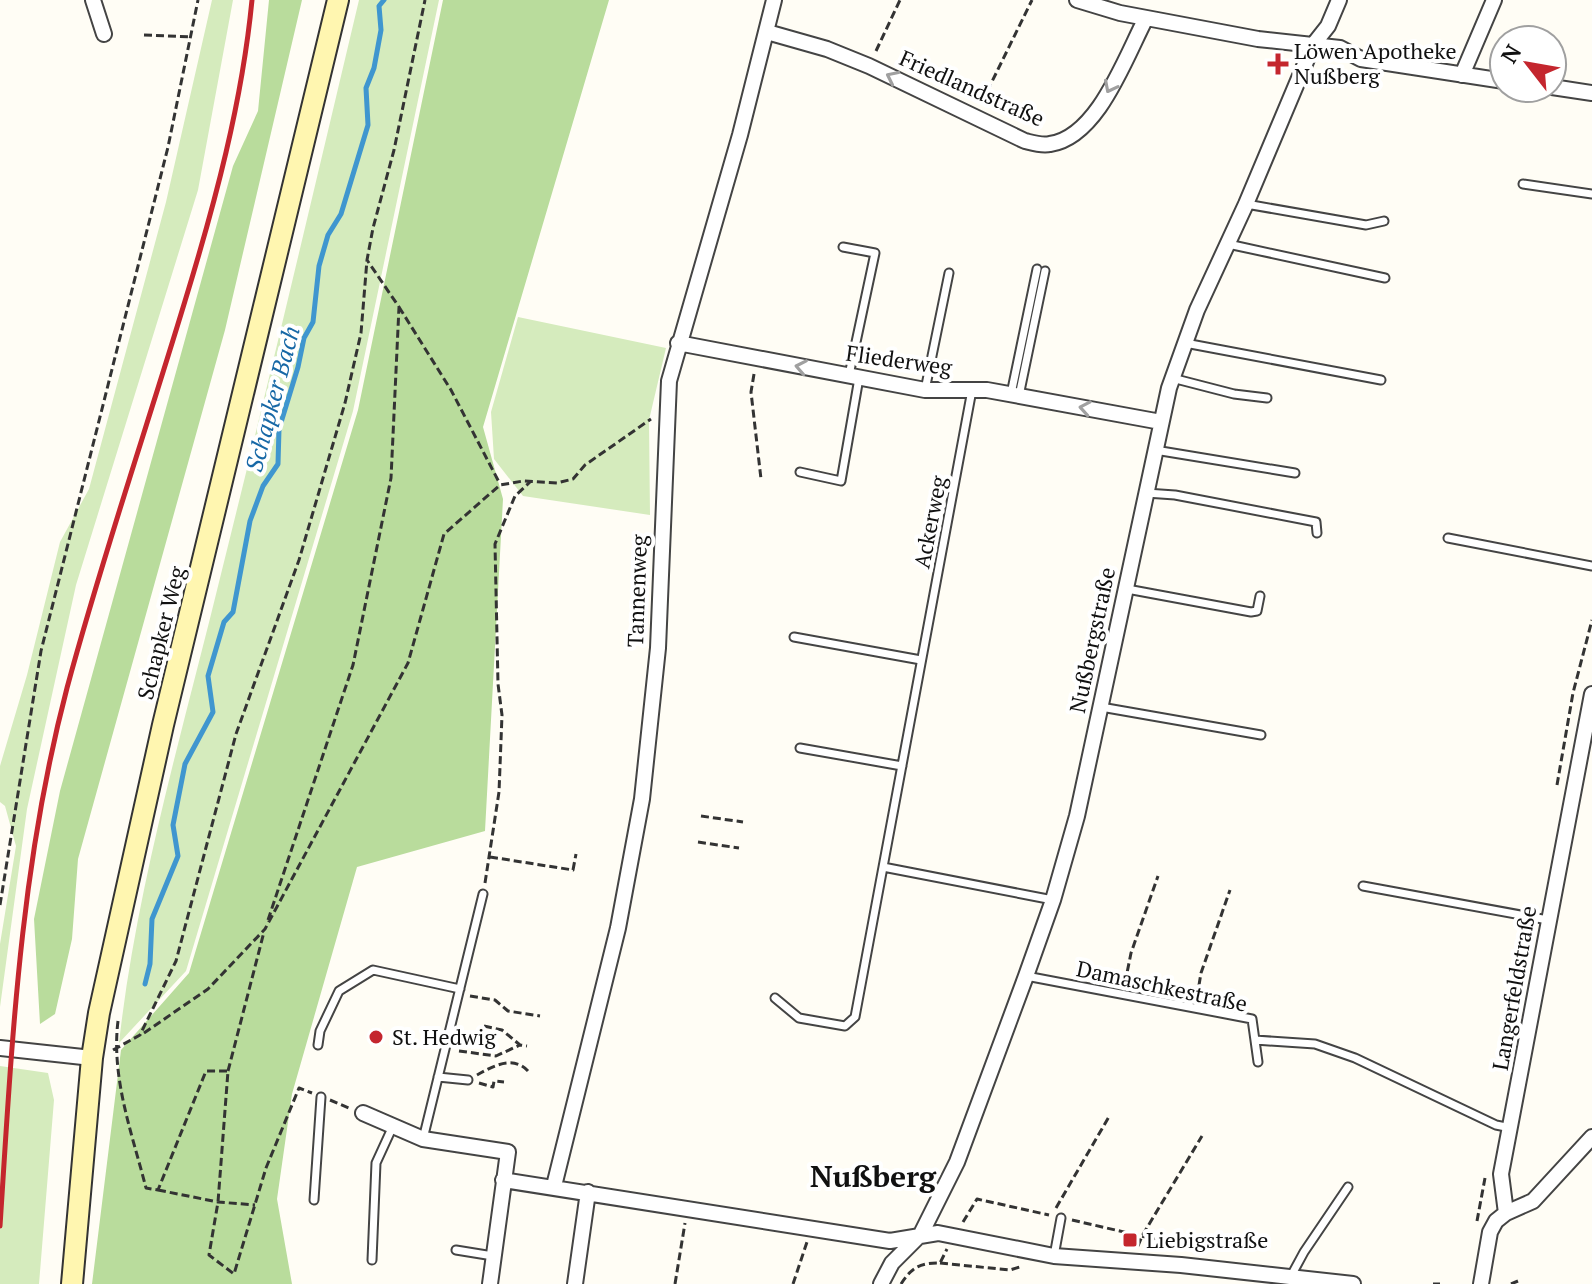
<svg xmlns="http://www.w3.org/2000/svg" width="1592" height="1284" viewBox="0 0 1592 1284" font-family="'PT Serif',serif">
	<style>
		.green { fill: #d5ebbd }
		.forest { fill: #b9dc9c }
		.lines { fill: none; stroke-linecap: round; stroke-linejoin: round }
		.stream { stroke: #3f96cf; stroke-width: 5 }
		.lane-casing { stroke: #444; stroke-width: 11 }
		.street-casing { stroke: #444; stroke-width: 18 }
		.secondary-casing { stroke: #333; stroke-width: 24 }
		.path { stroke: #333; stroke-width: 3; stroke-dasharray: 8 4; stroke-linecap: butt }
		.lane { stroke: #fff; stroke-width: 7 }
		.street { stroke: #fff; stroke-width: 14 }
		.secondary { stroke: #fff6b0; stroke-width: 20 }
		.rail { stroke: #c4262e; stroke-width: 5 }
		.oneway { stroke: #a0a0a0 }
		.poi-dot { fill: #c4262e; stroke: #fff; stroke-width: 3 }
		.labels { text-anchor: middle; stroke-width: 8; stroke-linejoin: round; paint-order: stroke }
		.poi-label { font-size: 22px; fill: #111; stroke: #fff; text-anchor: start }
		.street-label { font-size: 22px; fill: #111; stroke: #fff }
		.water-label { font-size: 24px; font-style: italic; fill: #1768a6; stroke: #fff }
		.district-label { font-size: 30px; font-weight: bold; fill: #111; stroke: #fff }
	</style>
	<rect width="100%" height="100%" fill="#fffdf5"/>
	<!-- green -->
	<path class="green" d="M212,0h21l-35,190 -122,395 -49,224 -27,198v-63l16,-98 -11,-40 -5,-4v-36l27,-91 33,-133 29,-53 77,-287z
		M359,0h80l-86,411 -167,560 -67,72c18,-161 65,-316 103,-473 47,-189 92,-380 137,-570z
		M518,317l148,31 -17,72 1,95 -127,-19 -29,-37 -3,-47z
		M0,1066l48,7 6,27 -15,184h-39z"/>
	<!-- forest -->
	<path class="forest" d="M269,0h33l-77,330 -147,529 -6,80 -17,75 -15,10 -6,-105 26,-128 173,-625 25,-55z
		M443,0h166l-126,427 20,72 -18,332 -128,36 -65,227 -15,105 15,85h-200l29,-234 68,-77 169,-563z"/>
	<g class="lines">
		<!-- stream -->
		<path class="stream" d="M145,984l5,-20 2,-45 26,-63 -5,-31 12,-61 28,-52 -5,-36 16,-54 9,-10 17,-91 13,-35 15,-22 1,-35 19,-62 6,-29 9,-16 6,-56 9,-31 13,-21 27,-89 -2,-37 8,-20 7,-38 -2,-24 5,-6"/>
		<defs>
			<path id="lane" d="M1523,184l69,10
				M1246,204l120,21 18,-4
				M1228,244l157,34
				M843,247l32,6 -26,122
				M1185,343l196,37
				M1172,378l62,16 33,4
				M925,390l24,-117
				M972,390l-89,477 170,33
				M1011,394l26,-125
				M1019,396l26,-125
				M1155,450l140,23
				M800,472l41,9 18,-103
				M1146,493l29,2 141,27 1,11
				M1448,538l144,28
				M1127,589l124,23 6,-1 3,-15
				M794,637l127,23
				M1101,707l160,28
				M800,748l102,18
				M1363,886l185,34
				M1026,976l226,43 6,43
				M775,998l24,20 46,8 10,-9 28,-150
				M1255,1040l60,4 40,14 141,67 15,3
				M318,1045l2,-14 19,-40 34,-21 87,19
				M438,1077l30,3
				M423,1139l60,-245
				M314,1200l7,-103
				M456,1250l37,6
				M1054,1256l7,-38
				M372,1260l4,-97 17,-37
				M1291,1276l13,-24 44,-65"/>
			<path id="street" d="M93,0l11,34
				M1077,0l43,13 138,26 82,9 21,11 143,22
				M767,32l60,17 42,17 156,75c8,2 17,5 25,3 48,-7 75,-86 96,-126
				M1462,75l32,-75
				M1552,87l40,6
				M678,343l247,47h62l174,32
				M0,1048l92,10
				M363,1113l60,26 85,13 -18,132
				M503,1180l387,61 48,-8 116,23 127,9 172,19
				M554,1186l64,-258 24,-129 16,-151 11,-267 71,-246 34,-135
				M1506,1213l-5,-39 91,-480
				M575,1284l13,-92
				M881,1284l11,-21 29,-29 36,-72 69,-186 27,-76 24,-84 92,-428 28,-78 49,-106 67,-159 15,-19 11,-26
				M1481,1284l9,-52 6,-11 10,-8 27,-12 59,-64"/>
			<path id="secondary" d="M72,1284l20,-226 7,-45 64,-288 175,-725"/>
		</defs>
		<!-- lane casing -->
		<use href="#lane" class="lane-casing"/>
		<!-- street casing -->
		<use href="#street" class="street-casing"/>
		<!-- secondary casing -->
		<use href="#secondary" class="secondary-casing"/>
		<!-- path -->
		<path class="path" d="M144,35l47,2
			M876,51l24,-51
			M982,102l50,-102
			M399,307l52,83 49,94
			M754,374l-3,18 10,87
			M1557,785l16,-92 19,-73
			M701,816l42,6
			M698,842l41,6
			M490,857l83,13 3,-16
			M485,883l14,-91 3,-77 -4,-31 -3,-140 20,-48 15,-14
			M0,905l41,-254 127,-504 30,-147
			M268,920l85,-255 38,-187 8,-171 -32,-47
			M1125,983l6,-30 27,-77
			M470,996l25,4 13,11 32,5
			M1197,997l4,-24 29,-83
			M118,1021c-7,57 14,112 28,167l12,2 48,-119h22l-10,131 -9,53 25,19 32,-106 33,-80 13,5
			M484,1026l18,4 18,15 7,1
			M144,1033l64,-44 57,-60 143,-266 36,-129 56,-49 23,-4 34,2 16,-4 12,-14 66,-46
			M113,1050l27,-15 36,-74 60,-227 63,-174 46,-157 16,-70 6,-73 6,-32 21,-78 31,-150
			M459,1051l37,5 24,-11
			M228,1071l36,-139
			M477,1075c16,-9 36,-20 51,-4
			M479,1083l14,4 1,-6 10,1
			M330,1100l19,8
			M158,1190l60,12 37,3
			M1056,1208l54,-93
			M1072,1220l104,24 1,6
			M1477,1221l8,-43
			M963,1222l14,-23 72,16
			M1138,1246l4,-10 60,-100
			M940,1263l70,7 13,-4
			M675,1284l10,-61
			M793,1284l14,-42
			M901,1284c11,-17 19,-21 39,-21l7,-14
			M1433,1284h7
			M1511,1284l7,-3"/>
		<!-- lane -->
		<use href="#lane" class="lane"/>
		<!-- street -->
		<use href="#street" class="street"/>
		<!-- secondary -->
		<use href="#secondary" class="secondary"/>
		<!-- rail -->
		<path class="rail" d="M0,1226c12,-184 20,-359 67,-538 35,-130 79,-258 118,-387 30,-98 57,-198 67,-301"/>
	</g>
	<!-- one-way arrows -->
	<defs><path id="oneway-chevron" d="M-2-3.5L2.5 0L-2 3.5" fill="none" stroke-width="1.6" stroke-linecap="round" stroke-linejoin="round" transform="scale(2)"/></defs>
	<g class="oneway">
		<use href="#oneway-chevron" transform="translate(892 77) rotate(-154)"/>
		<use href="#oneway-chevron" transform="translate(1110 87) rotate(117)"/>
		<use href="#oneway-chevron" transform="translate(801 367) rotate(-169)"/>
		<use href="#oneway-chevron" transform="translate(1085 408) rotate(-170)"/>
	</g>
	<!-- markers -->
	<g class="poi-dot">
		<path d="M1274 52h8v8h8v8h-8v8h-8v-8h-8v-8h8z"/>
		<circle cx="376" cy="1037" r="8"/>
		<rect x="1122" y="1232" width="16" height="16" rx="4"/>
	</g>
	<g class="labels">
		<!-- poi labels -->
		<g class="poi-label">
			<text x="1294" y="59">Löwen Apotheke<tspan x="1294" dy="25">Nußberg</tspan></text>
			<text x="392" y="1045">St. Hedwig</text>
			<text x="1146" y="1248">Liebigstraße</text>
		</g>
		<!-- street labels -->
		<g class="street-label">
			<text transform="translate(972 88) rotate(24)" y="8">Friedlandstraße</text>
			<text transform="translate(899 360) rotate(8)" y="8">Fliederweg</text>
			<text transform="translate(930 522) rotate(-79)" y="8">Ackerweg</text>
			<text transform="translate(637 591) rotate(-88)" y="8">Tannenweg</text>
			<text transform="translate(161 633) rotate(-76)" y="8">Schapker Weg</text>
			<text transform="translate(1092 640) rotate(-78)" y="8">Nußbergstraße</text>
			<text transform="translate(1162 986) rotate(12)" y="8">Damaschkestraße</text>
			<text transform="translate(1514 988) rotate(-80)" y="8">Langerfeldstraße</text>
		</g>
		<!-- water labels -->
		<g class="water-label">
			<text transform="translate(273 399) rotate(-75)" y="8">Schapker Bach</text>
		</g>
		<!-- district labels -->
		<g class="district-label">
			<text x="873" y="1187">Nußberg</text>
		</g>
	</g>
	<!-- north arrow -->
	<g transform="translate(1528 64) rotate(301)"><circle r="38" fill="#ffffff" stroke="#a0a0a0" stroke-width="2"/>
	<path d="M0-6L14 30L0 20L-14 30Z" fill="#c4262e"/>
	<text y="-12" font-size="22" font-weight="bold" text-anchor="middle" fill="#111111">N</text>
	</g>
</svg>
